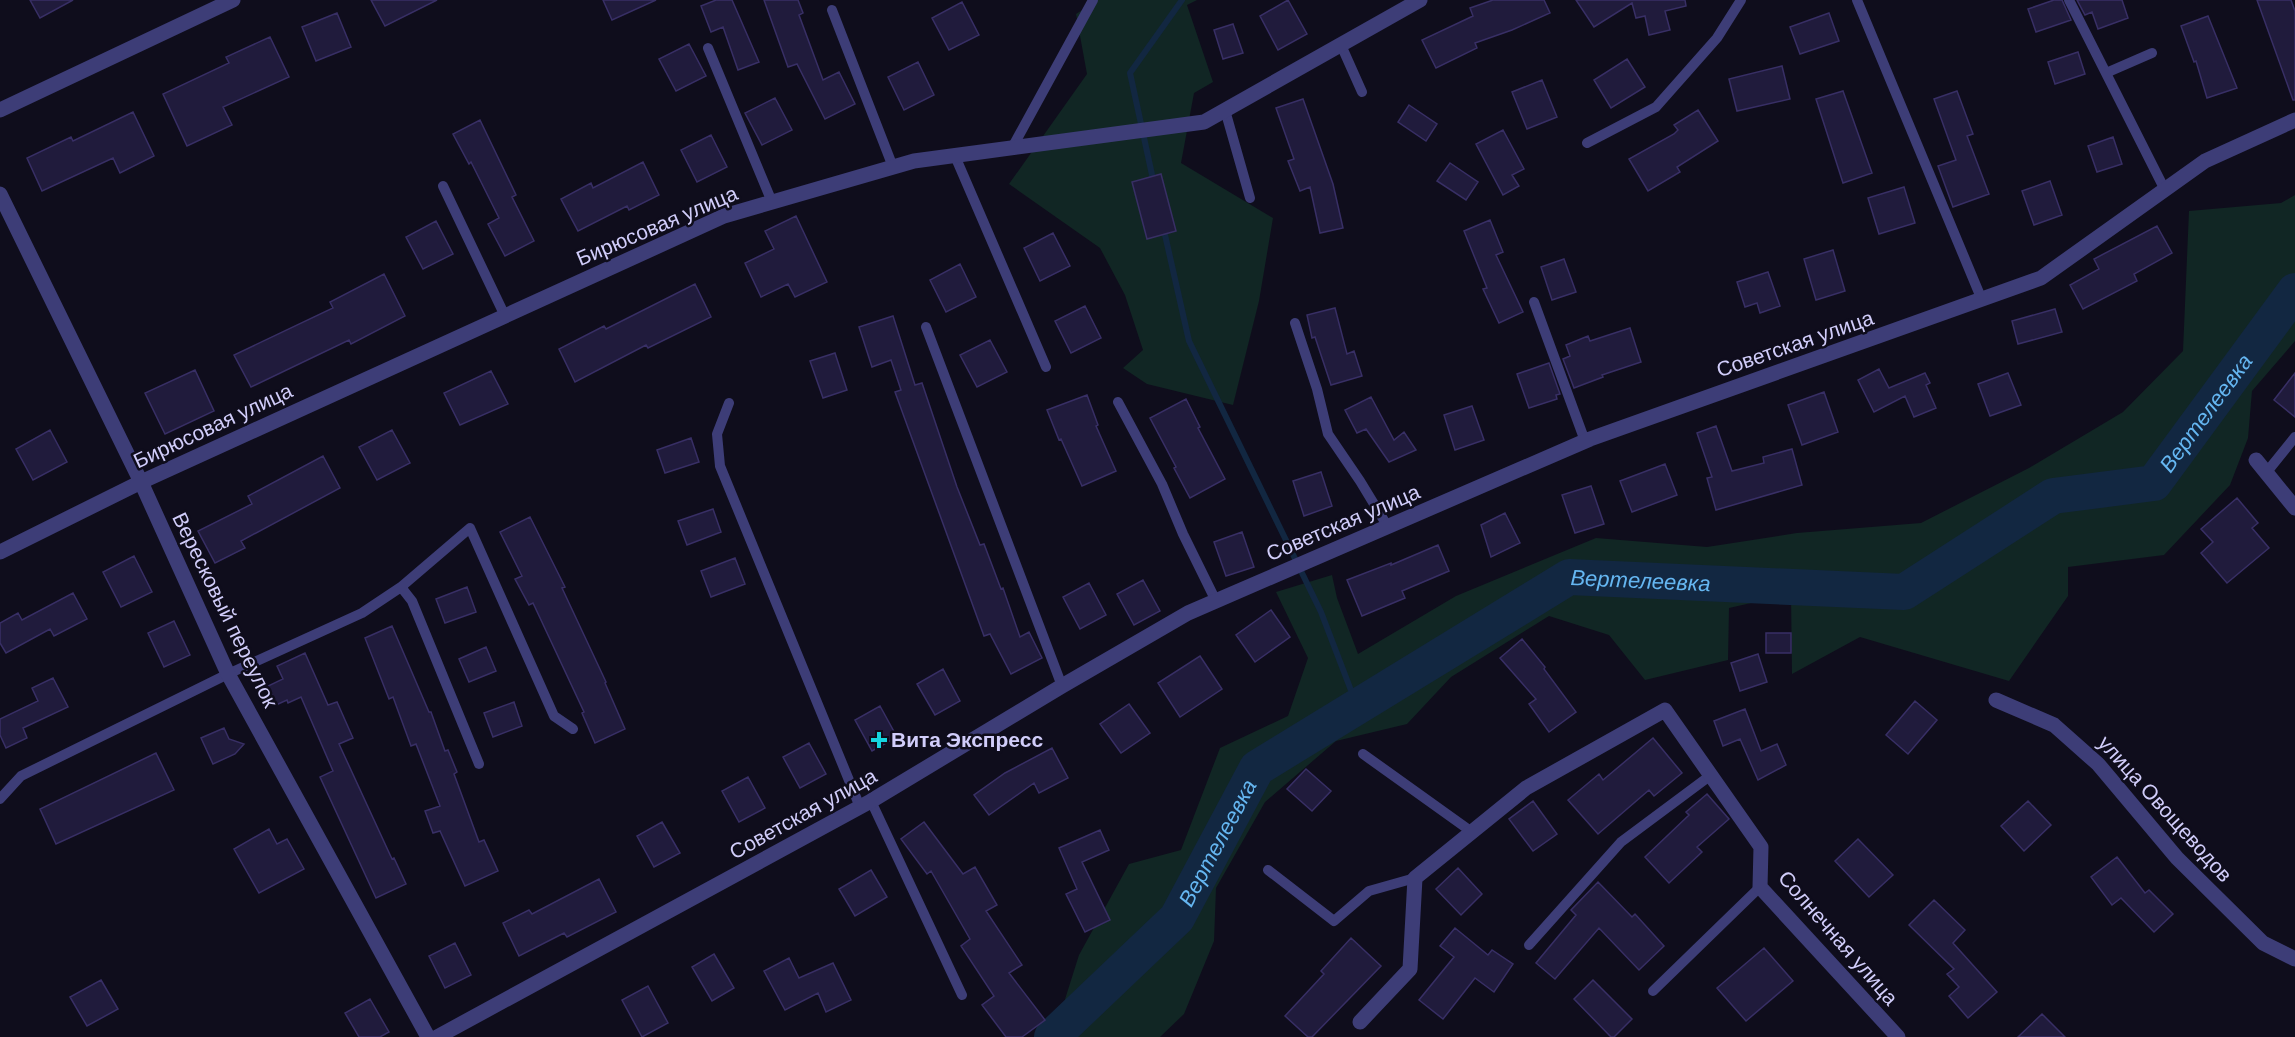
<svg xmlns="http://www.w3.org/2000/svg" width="2295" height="1037" viewBox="0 0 2295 1037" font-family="'DM Sans',sans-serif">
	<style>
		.green { fill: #112624 }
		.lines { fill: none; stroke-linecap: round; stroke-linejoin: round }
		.stream { stroke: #122741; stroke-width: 6 }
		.river { stroke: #122741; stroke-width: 36 }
		.building { fill: #201b3c; stroke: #382f65; stroke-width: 1.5 }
		.service { stroke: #3d3d77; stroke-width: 10 }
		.minor { stroke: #3d3d77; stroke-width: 15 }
		.poi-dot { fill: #15d4df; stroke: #0f0d1c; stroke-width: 2 }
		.labels { text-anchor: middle; stroke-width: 5; stroke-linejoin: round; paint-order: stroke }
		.street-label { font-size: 21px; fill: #d1cdfa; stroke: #0f0d1c }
		.poi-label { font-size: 21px; font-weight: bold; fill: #d1cdfa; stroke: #0f0d1c; text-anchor: start }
		.water-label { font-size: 22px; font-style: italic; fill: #65b6f1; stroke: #0f0d1c }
	</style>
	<rect width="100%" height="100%" fill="#0f0d1c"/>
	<!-- green -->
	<path class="green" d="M1098,0h99l-10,5 26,77 -19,11 -13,70 92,55 -14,83 -26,104 -86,-21 -24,-16 20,-18 -18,-55 -25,-47 -91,-64 78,-110 -11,-60z
		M2295,195v146l-43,50 -4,47 -18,47 -66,70 -96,12v29l-59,85 -149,-44 -68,37 -1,-80 -62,14 -1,52 -83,20 -36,-45 -60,-19 -98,61 -44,47 -71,17 -71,61 -49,86 -2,53 -30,73 -24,23h-119l20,-25 18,-57 50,-91 52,-14 39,-102 68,-32 20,-58 -32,-66 56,-17 5,23 21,56 98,-58 140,-58 111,9 90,-14 124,-10 108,-55 94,-56 60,-61 6,-140 92,-8z"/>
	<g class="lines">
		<!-- stream -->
		<path class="stream" d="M1154,184l-24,-111 52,-73
			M1163,226l26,115 132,271 36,94"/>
		<!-- river -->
		<path class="river" id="s1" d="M1052,1037l125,-119 80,-150 312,-191 335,15 149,-96 101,-13 141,-192"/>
	</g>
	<!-- building -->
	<path class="building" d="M30,0h43l-33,18z
		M371,0h66l-52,26z
		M603,0h53l-44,20z
		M716,0h16l27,62 -21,8 -15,-43 -12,5 -10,-26z
		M764,0h34l5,13 -4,2 24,65 16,-8 16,32 -30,15 -28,-55 -9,3z
		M1288,0l19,34 -29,16 -18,-34z
		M1493,0h51l6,13 -38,17 -37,13 2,5 -41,20 -14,-28 51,-24 -3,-8z
		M1576,0h109l1,6 -21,5 5,19 -21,5 -4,-19 -9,2 -4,-15 -38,24z
		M2054,0h8l9,20 -35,12 -8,-23z
		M2077,0h45l6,18 -30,11 -6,-17 -7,3z
		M2257,0h34l4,11v89h-2z
		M962,2l17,33 -30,15 -17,-32z
		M337,13l14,34 -35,14 -14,-34z
		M1829,13l10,28 -39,13 -10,-27z
		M2208,16l29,72 -30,10 -11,-37 -2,1 -13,-36z
		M1233,24l10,29 -20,6 -9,-29z
		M270,37l19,40 -66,30 9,18 -45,21 -24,-52 66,-31 -3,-6z
		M689,44l17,32 -30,15 -17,-32z
		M2078,52l7,22 -30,10 -7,-22z
		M1627,59l18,28 -34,21 -17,-28z
		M918,62l16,33 -30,15 -16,-33z
		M1782,66l8,33 -53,12 -8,-32z
		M1542,80l15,37 -30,12 -15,-37z
		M1843,91l29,82 -29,10 -27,-84z
		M1957,91l16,43 -6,2 22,58 -36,13 -15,-41 18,-6 -22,-61z
		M775,98l17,32 -30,15 -17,-32z
		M1303,99l30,85 10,44 -23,5 -10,-46 -10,4 -12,-30 6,-2 -18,-51z
		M1409,105l28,19 -11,17 -28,-19z
		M1698,110l20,31 -41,26 3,5 -32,19 -19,-32 45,-25 4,-4 -4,-5z
		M133,112l21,44 -34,17 -7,-15 -71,33 -15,-33 44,-21 2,4z
		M480,120l36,75 -4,2 22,44 -29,15 -17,-32 11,-6 -28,-56 -2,2 -16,-30z
		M1503,130l21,39 -12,6 7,11 -16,9 -27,-51z
		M711,135l16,32 -30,15 -16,-32z
		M2113,137l9,27 -25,8 -9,-26z
		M643,162l16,33 -30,15 -2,-4 -49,25 -17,-32 30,-16 2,5z
		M1450,163l28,19 -12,18 -29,-19z
		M1161,174l15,57 -29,8 -15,-57z
		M2050,181l12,34 -28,10 -12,-34z
		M1904,187l11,36 -36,11 -11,-36z
		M796,216l31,66 -32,15 -7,-13 -27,13 -16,-34 29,-14 -9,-18z
		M1490,220l13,32 -7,3 27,57 -24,11 -16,-34 4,-1 -23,-57z
		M436,221l17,33 -30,15 -17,-32z
		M2157,226l15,27 -38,21 3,7 -54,28 -13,-24 29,-16 -5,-10z
		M1053,233l17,33 -30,15 -16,-33z
		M1833,250l12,41 -29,9 -12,-41z
		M1564,259l12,33 -24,8 -11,-33z
		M960,264l16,33 -30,15 -16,-32z
		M1768,272l12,34 -20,7 -3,-10 -12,4 -8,-25z
		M384,274l21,42 -54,28 -2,-4 -98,47 -17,-32 99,-47 -3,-6z
		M695,284l16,33 -63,31 -2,-3 -71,37 -16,-33 45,-23 2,3z
		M1085,306l16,32 -30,15 -16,-32z
		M1335,308l12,46 7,-3 8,25 -31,9 -16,-48 -3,1 -5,-23z
		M2055,309l7,23 -44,12 -6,-23z
		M893,316l22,69 7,-2 35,104 23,58 4,-1 17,45 2,-1 17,49 9,-5 13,26 -31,16 -21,-40 -6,2 -89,-244 6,-2 -10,-30 -19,7 -13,-40z
		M1630,328l11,34 -39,13 1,2 -29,11 -11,-29 7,-3 -4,-11 22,-9 2,5z
		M990,340l17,32 -30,15 -17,-32z
		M835,353l12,37 -24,8 -13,-37z
		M1549,363l11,31 -4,1 1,4 -28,9 -12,-34z
		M1879,369l10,19 36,-15 5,10 -4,2 10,23 -22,9 -9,-21 -31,16 -16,-32z
		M195,370l19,41 -49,23 -20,-41z
		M491,371l17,33 -48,21 -16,-32z
		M2008,373l13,32 -31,11 -12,-32z
		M2295,373v44l-21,-17z
		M1824,392l14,40 -36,13 -14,-40z
		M1087,395l11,30 -2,1 20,45 -34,15 -21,-47 -2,1 -12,-30z
		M1371,397l23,43 10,-8 12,18 -27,12 -23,-33 -9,4 -12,-23z
		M1186,399l14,28 -2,1 27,51 -35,19 -16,-30 2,-1 -26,-49z
		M1472,406l12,34 -29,10 -11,-35z
		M1716,426l16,45 32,-8 -1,-6 29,-8 10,36 -86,25 -9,-32 5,-1 -15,-44z
		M50,430l17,32 -34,18 -17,-31z
		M392,430l18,33 -33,17 -18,-33z
		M691,438l8,24 -34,11 -8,-23z
		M323,456l17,32 -99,53 4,7 -30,15 -17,-32 54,-27 -4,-8z
		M1665,464l12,31 -45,17 -12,-31z
		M1321,472l11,34 -28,10 -11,-35z
		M1591,486l13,38 -29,9 -13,-38z
		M2237,498l21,25 -6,5 17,20 -42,35 -26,-30 12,-11 -12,-13z
		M713,509l8,23 -34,13 -9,-24z
		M1505,513l15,30 -29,14 -10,-32z
		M530,517l35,70 -3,1 44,94 -1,1 20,46 -30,14 -13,-30 2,-1 -51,-109 -4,2 -14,-26 7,-3 -22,-44z
		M1242,532l12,35 -28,9 -12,-34z
		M1438,545l11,26 -47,20 3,7 -43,18 -15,-36 44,-17v2z
		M134,556l18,36 -31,15 -18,-35z
		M735,558l10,26 -34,13 -10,-26z
		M1143,580l17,31 -26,14 -17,-31z
		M1089,583l17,32 -26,14 -17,-32z
		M467,587l9,25 -31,11 -9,-24z
		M73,593l14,26 -33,17 -4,-7 -44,24 -6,-10v-20l18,-10 4,7z
		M1271,610l19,27 -35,25 -19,-27z
		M174,621l16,34 -26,12 -16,-34z
		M392,626l37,86h2l14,39 3,-1 9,22 -3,2 25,68 5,-2 14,31 -33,15 -25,-55 -7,2 -8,-22 15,-5 -24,-62 -5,2 -18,-49 -4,2 -24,-61z
		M1766,633h25v20h-25z
		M1522,639l23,28 -1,2 32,43 -27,20 -20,-28 7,-5 -36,-41z
		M486,647l10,24 -27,11 -10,-23z
		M305,653l23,52 9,-3 16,36 -14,6 53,115 2,-1 12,26 -30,14 -56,-121 13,-6 -32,-74 -13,6 -1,-3 -11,5 -8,-19 15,-7 -6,-13z
		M1758,654l9,28 -27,9 -9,-28z
		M1200,656l22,33 -42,28 -22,-34z
		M943,669l17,32 -25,14 -18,-31z
		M53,678l15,29 -45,21 4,10 -21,10 -6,-13v-16l38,-18 -6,-13z
		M1915,701l22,19 -29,34 -22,-19z
		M514,702l8,24 -29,11 -9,-24z
		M1129,704l21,29 -29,20 -21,-29z
		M880,706l17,31 -25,14 -17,-31z
		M1745,709l16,42 16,-7 9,21 -28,15 -18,-41 -17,7 -9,-25z
		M224,728l5,11 15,5 -9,10 -22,10 -12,-26z
		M1653,738l29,35 -28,23 -5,-6 -51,44 -30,-34 31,-26 4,6z
		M809,743l17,31 -26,14 -17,-31z
		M1052,748l16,30 -29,15 -5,-10 -45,32 -15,-20 31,-22z
		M156,753l18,37 -118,54 -16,-35z
		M1306,769l25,22 -19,20 -25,-22z
		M748,777l17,31 -26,14 -17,-31z
		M1707,794l22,25 -32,28 5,5 -33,31 -24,-26 44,-42 -3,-3z
		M1533,801l24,33 -24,17 -24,-32z
		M2028,801l23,24 -27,26 -23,-25z
		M662,822l18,31 -26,14 -17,-31z
		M924,822l39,52 12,-7 22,38 -11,6 36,54 -13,8 36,47 -23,17h-16l-24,-32 12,-9 -33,-50 9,-7 -39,-68 -4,3 -26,-35z
		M269,829l8,15 10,-5 17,30 -45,24 -25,-44z
		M1100,830l9,20 -27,12 28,58 -25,12 -19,-38 11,-5 -18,-41z
		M1858,839l35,36 -24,22 -34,-36z
		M2117,857l28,36 4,-3 24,24 -19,18 -33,-34 -9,7 -21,-28z
		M1458,868l24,26 -21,21 -25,-26z
		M871,870l16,27 -32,19 -16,-27z
		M599,879l17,33 -49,25 -3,-4 -45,23 -16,-33 26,-13 3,4z
		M1598,882l34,35 3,-3 29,32 -25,24 -40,-42 -44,51 -19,-16 40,-48 -5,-5z
		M1934,900l31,30 -12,13 44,49 -29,26 -19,-22 10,-9 -12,-13 7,-5 -45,-44z
		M1455,928l33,27 4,-5 21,14 -19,28 -19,-14 -32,41 -24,-19 35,-43 -14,-11z
		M1351,938l30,28 -69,71h-4l-23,-21 39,-42 -3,-3z
		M455,943l16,32 -26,13 -16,-32z
		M1764,948l29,33 -47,40 -29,-33z
		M714,954l20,34 -22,13 -20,-34z
		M789,958l10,20 34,-15 18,37 -25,12 -8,-19 -33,17 -21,-39z
		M101,980l17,29 -31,17 -17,-29z
		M1593,980l39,39 -18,18h-3l-37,-38z
		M648,986l20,37 -26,14 -20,-37z
		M370,999l19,33 -9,5h-21l-14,-24z
		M2042,1014l23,23h-47z"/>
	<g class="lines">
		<!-- service -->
		<path class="service" d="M1857,0l125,300
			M2069,0l96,190
			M832,10l61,157
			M1341,45l21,47
			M708,48l64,154
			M2106,73l46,-20
			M1225,110l25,88
			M1587,143l69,-36 61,-69 24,-38
			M1012,148l81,-148
			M955,156l91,211
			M443,186l62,130
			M1534,302l51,139
			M1295,323l22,66 11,45 32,47 28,46
			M926,327l136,359
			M1118,402l44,82 21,50 33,67
			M729,403l-12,31 3,32 140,341
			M2266,473l29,-36
			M401,587l69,-59 84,188 19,13
			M1363,754l109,78
			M0,799l21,-23 207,-102 134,-61 39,-26 11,14 67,163
			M871,801l91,194
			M1268,870l66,51 35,-30 46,-13
			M1529,945l92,-103 90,-67
			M1653,991l107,-104"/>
		<!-- minor -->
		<path class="minor" d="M0,110l233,-110
			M0,194l141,288 87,192 200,363
			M2256,460l39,48
			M0,552l141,-70 583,-266 190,-55 290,-39 216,-122
			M1996,700l58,25 44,39 79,94 86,85 32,16
			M1360,1022l50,-53 5,-91 111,-90 139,-78 96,137 -1,40 138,150
			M437,1037l434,-236 191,-115 126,-73 402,-174 451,-161 164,-117 90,-41"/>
	</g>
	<!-- markers -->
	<path class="poi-dot" d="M876 731h6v6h6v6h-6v6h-6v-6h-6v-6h6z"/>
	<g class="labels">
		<!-- street labels -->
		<g class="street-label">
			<text transform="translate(657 226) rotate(-23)" y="7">Бирюсовая улица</text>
			<text transform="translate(1795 344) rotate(-19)" y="7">Советская улица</text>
			<text transform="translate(213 426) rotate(-25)" y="7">Бирюсовая улица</text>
			<text transform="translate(1343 523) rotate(-23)" y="7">Советская улица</text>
			<text transform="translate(225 610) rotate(64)" y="7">Вересковый переулок</text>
			<text transform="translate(2165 809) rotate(48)" y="7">улица Овощеводов</text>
			<text transform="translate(803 814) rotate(-29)" y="7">Советская улица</text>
			<text transform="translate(1838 938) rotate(49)" y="7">Солнечная улица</text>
		</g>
		<!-- poi labels -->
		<g class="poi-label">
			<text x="891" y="747">Вита Экспресс</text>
		</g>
		<!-- water labels -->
		<g class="water-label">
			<text dy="8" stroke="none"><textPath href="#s1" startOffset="1410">Вертелеевка</textPath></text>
			<text dy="8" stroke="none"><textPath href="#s1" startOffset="780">Вертелеевка</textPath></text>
			<text dy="8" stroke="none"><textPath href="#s1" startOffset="258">Вертелеевка</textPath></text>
		</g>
	</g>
</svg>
